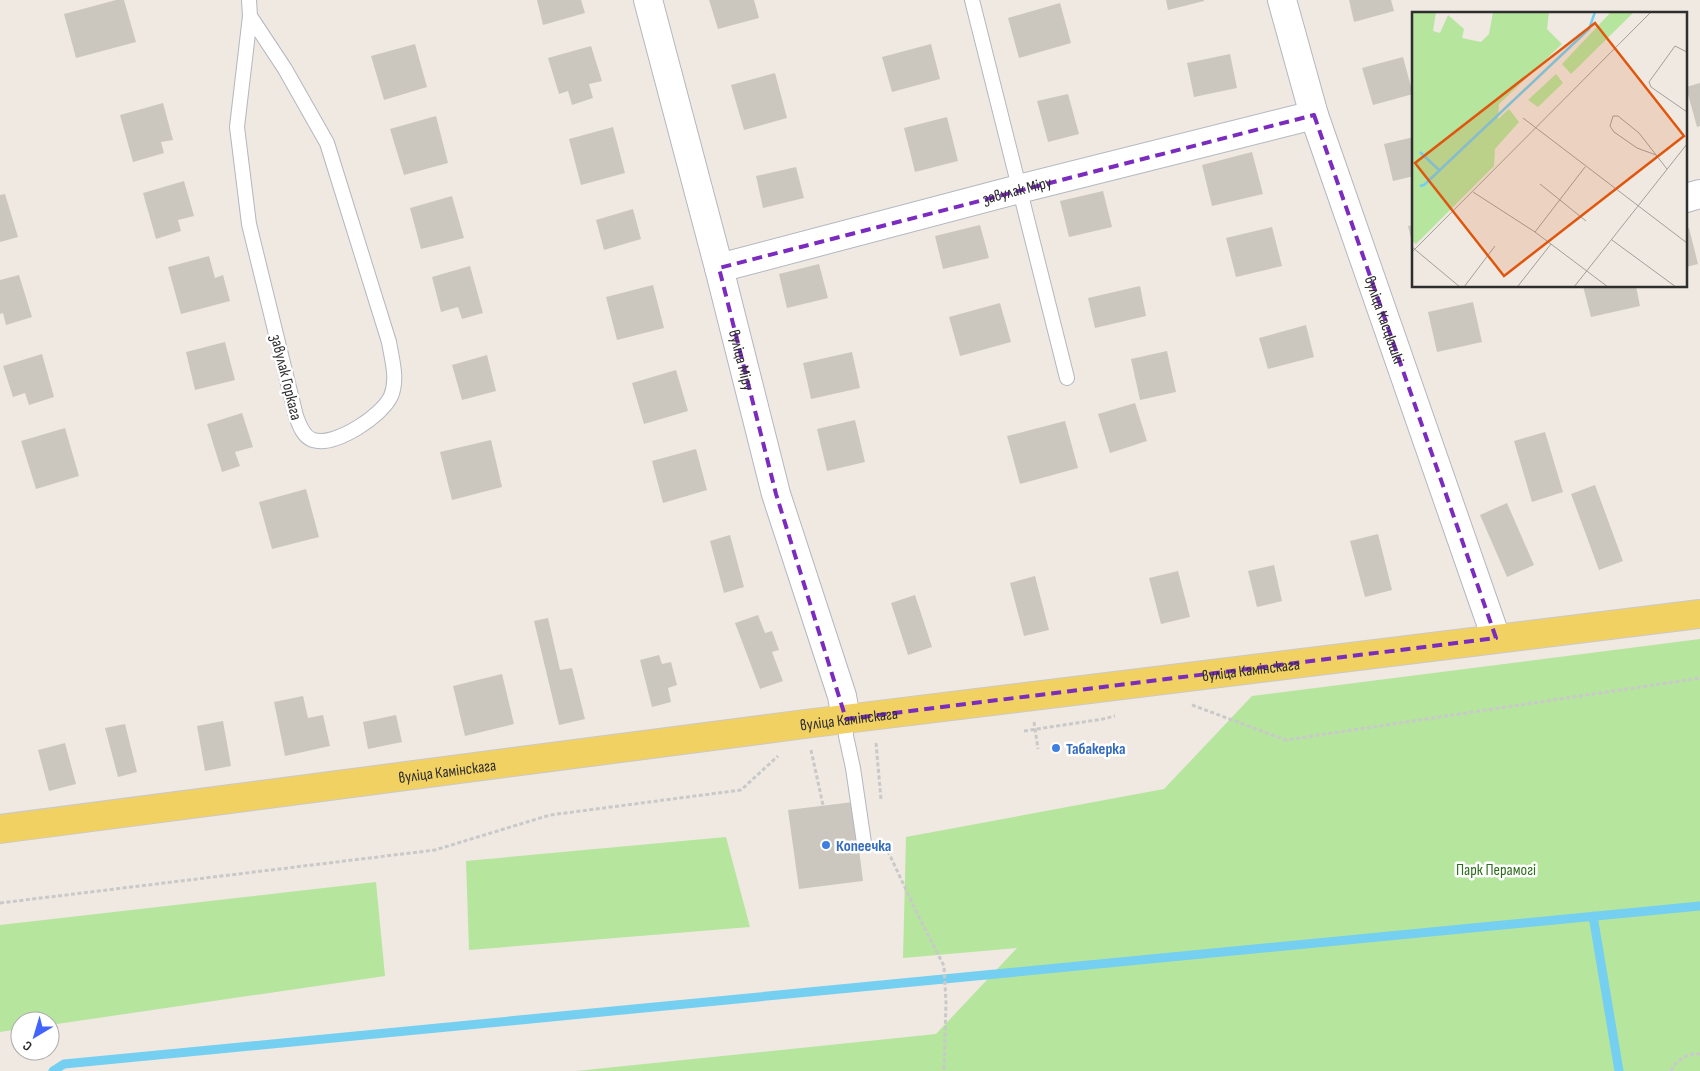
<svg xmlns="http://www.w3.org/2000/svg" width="1700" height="1071" viewBox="0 0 1700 1071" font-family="'Sofia Sans Condensed',sans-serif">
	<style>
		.green { fill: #b6e59e }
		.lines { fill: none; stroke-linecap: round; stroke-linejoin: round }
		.stream { stroke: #75cff0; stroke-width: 9 }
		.building { fill: #cbc7bf }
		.lane-casing { stroke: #b4b7c1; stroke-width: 16 }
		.street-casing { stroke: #b4b7c1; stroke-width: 30 }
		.primary-casing { stroke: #c9c9c9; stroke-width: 30 }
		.path { stroke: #c9c9c9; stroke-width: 3; stroke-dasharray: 4 2.5; stroke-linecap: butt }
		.lane { stroke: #fff; stroke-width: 14 }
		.street { stroke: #fff; stroke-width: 28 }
		.primary { stroke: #f2d163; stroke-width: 28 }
		.marked { fill: none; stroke: #7b2cbf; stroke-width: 4; stroke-dasharray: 10 6; stroke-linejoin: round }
		.shop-dot { fill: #3f7fe0; stroke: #fff; stroke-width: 2 }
		.labels { text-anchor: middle; stroke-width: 5; stroke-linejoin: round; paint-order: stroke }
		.street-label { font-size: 16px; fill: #2e2e2e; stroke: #fff }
		.shop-label { font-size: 16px; font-weight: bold; fill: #366cbe; stroke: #fff; text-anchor: start }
		.park-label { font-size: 16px; fill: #2c6e1b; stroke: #fff }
		.inset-river { fill: none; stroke: #75cff0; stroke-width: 2.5 }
		.inset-road { fill: none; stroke: #a29e99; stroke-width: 1 }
		.view { fill: #df570e; fill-opacity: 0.15; stroke: #df570e; stroke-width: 2.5 }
		.inset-edge { fill: none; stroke: #2e2e2e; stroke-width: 2.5 }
	</style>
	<rect width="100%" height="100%" fill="#efe9e1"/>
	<!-- green -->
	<path class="green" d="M1700,639v432h-1124l360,-37 81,-86 -114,10 3,-121 258,-48 88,-93z
		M726,837l24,90 -281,23 -3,-89z
		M376,882l9,94 -335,49v-4h-30v8l-20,3v-107z"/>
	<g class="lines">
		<!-- stream -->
		<path class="stream" d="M1593,916l26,155
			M53,1071l11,-7 1636,-158"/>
	</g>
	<!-- building -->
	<path class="building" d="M116,0h8l12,42 -60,16 -12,-44z
		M537,0h44l4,13 -42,12z
		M709,0h45l5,18 -41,11z
		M1166,0h38v1l-36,9z
		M1349,0h42l3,11 -40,11z
		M1060,3l11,40 -52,15 -11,-40z
		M415,44l12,43 -43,13 -13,-44z
		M931,44l9,35 -48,13 -10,-35z
		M591,46l11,35 -13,3 4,14 -21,7 -4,-14 -9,3 -11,-36z
		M1230,54l7,34 -43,9 -7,-34z
		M1403,57l10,37 -40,11 -11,-37z
		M775,73l12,45 -43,12 -13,-45z
		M1700,83v43l-3,1 -11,-40z
		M1068,94l11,40 -31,8 -11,-41z
		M163,103l10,37 -12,2 3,11 -31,9 -13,-47z
		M436,116l12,47 -44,12 -14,-46z
		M947,117l11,44 -43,11 -11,-44z
		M613,127l12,46 -44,12 -12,-46z
		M1414,137v39l-21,5 -9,-37z
		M1252,152l11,42 -51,12 -10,-41z
		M796,167l8,31 -41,10 -7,-32z
		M184,181l10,35 -16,4 3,11 -25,8 -13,-46z
		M1103,191l9,36 -43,10 -9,-36z
		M5,194l13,43 -18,5v-47z
		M452,196l12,42 -43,11 -11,-41z
		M633,209l8,30 -37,11 -8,-30z
		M980,225l9,33 -46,11 -8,-33z
		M1414,225v22h-1l-5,-21z
		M1272,227l10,39 -46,11 -10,-39z
		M1686,228h3l9,36 -12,3z
		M209,256l6,22 8,-3 7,26 -49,13 -13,-47z
		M819,264l9,34 -41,10 -8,-34z
		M470,266l13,47 -21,6 -4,-12 -17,5 -9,-35z
		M19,275l13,42 -26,8 -3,-12 -3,1v-34z
		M653,285l11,43 -47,12 -11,-43z
		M1140,286l6,30 -51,12 -7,-30z
		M1583,286h53l4,20 -49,11z
		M1473,302l9,40 -45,10 -9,-40z
		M1000,303l11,39 -51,14 -11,-39z
		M1306,325l8,32 -46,12 -9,-31z
		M225,342l10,38 -40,10 -9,-38z
		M1167,351l9,41 -36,8 -9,-41z
		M852,352l8,36 -49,11 -8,-36z
		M42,354l12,43 -25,8 -4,-12 -12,4 -10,-31z
		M487,355l9,36 -34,9 -10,-35z
		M676,370l12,41 -44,13 -12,-41z
		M1135,403l12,38 -37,12 -12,-39z
		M242,413l11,34 -18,5 5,14 -18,6 -15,-48z
		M855,420l10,42 -38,9 -10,-42z
		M1065,421l13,47 -58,16 -13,-48z
		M65,428l14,48 -43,13 -15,-48z
		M1545,432l18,60 -31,10 -18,-61z
		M491,440l11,47 -50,13 -12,-48z
		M696,449l11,41 -44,13 -11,-42z
		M1595,485l28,76 -24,9 -28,-76z
		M306,489l13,48 -47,12 -13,-47z
		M1507,503l27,62 -27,12 -27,-62z
		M1378,534l14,56 -27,7 -15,-56z
		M730,535l14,52 -20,6 -14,-52z
		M1274,565l8,36 -25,6 -9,-36z
		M1178,571l12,46 -29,7 -12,-46z
		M1035,576l14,54 -25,6 -14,-53z
		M915,595l17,52 -24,8 -17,-52z
		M758,615l7,18 7,-2 7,19 -7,2 11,29 -23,8 -25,-66z
		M548,618l12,52 12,-2 13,51 -26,6 -25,-104z
		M659,655l3,9 9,-2 6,23 -9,3 3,14 -19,5 -12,-47z
		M502,674l12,50 -49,12 -12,-50z
		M303,696l5,22 15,-3 7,31 -45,10 -11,-54z
		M396,715l6,27 -34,7 -5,-27z
		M223,721l8,45 -26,5 -8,-45z
		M125,724l12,48 -19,5 -13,-49z
		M65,743l11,41 -27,7 -11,-41z
		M853,802l10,79 -64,8 -11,-79z"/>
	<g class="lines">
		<defs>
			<path id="lane" d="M249,0l1,16 -13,111 12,97 47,192c3,8 7,21 17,24 22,7 69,-24 78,-44 7,-17 1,-36 -2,-54l-62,-199 -42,-74 -35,-53
				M972,0l95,378
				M846,719v17l7,32 11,75"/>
			<g id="street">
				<path id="s1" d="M648,0l71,268 57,226 66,202 4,23"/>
				<path id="s2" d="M1282,0l32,115 182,523"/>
				<path d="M1686,198l14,-4"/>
				<path id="s3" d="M719,268l300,-79 295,-74"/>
			</g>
			<g id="primary">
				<path id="s4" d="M0,829l805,-105 895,-110"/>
			</g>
		</defs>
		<!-- lane casing -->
		<use href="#lane" class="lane-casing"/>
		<!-- street casing -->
		<use href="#street" class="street-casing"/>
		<!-- primary casing -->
		<use href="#primary" class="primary-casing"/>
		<!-- path -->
		<path class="path" d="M1192,705l94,35 414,-62
			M1034,722l4,27
			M1024,731l79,-12 12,-3
			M876,743l5,56
			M811,750l12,55
			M885,845l32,68 27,53 2,37 -2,68
			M0,903l435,-53 115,-35 191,-25 37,-34
			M1671,1071c6,-12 16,-18 29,-17"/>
		<!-- lane -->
		<use href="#lane" class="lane"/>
		<!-- street -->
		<use href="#street" class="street"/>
		<!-- primary -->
		<use href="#primary" class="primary"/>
	</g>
	<!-- marked area -->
	<path class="marked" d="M1314,115l182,523 -650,81 -70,-225 -57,-226z"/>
	<!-- markers -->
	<g class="shop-dot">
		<circle cx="1056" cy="748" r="5"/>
		<circle cx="826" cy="845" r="5"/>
	</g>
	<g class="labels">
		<!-- street labels -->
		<g class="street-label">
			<text dy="6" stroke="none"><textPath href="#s3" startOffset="308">завулак Міру</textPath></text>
			<text dy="6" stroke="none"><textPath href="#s2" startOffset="336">вуліца Касцюшкі</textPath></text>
			<text dy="6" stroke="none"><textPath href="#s1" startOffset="372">вуліца Міру</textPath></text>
			<text transform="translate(287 377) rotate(76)" y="6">завулак Горкага</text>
			<text dy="6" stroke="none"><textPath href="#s4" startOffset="1261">вуліца Камінскага</textPath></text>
			<text dy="6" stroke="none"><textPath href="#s4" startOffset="856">вуліца Камінскага</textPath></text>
			<text dy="6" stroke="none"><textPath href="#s4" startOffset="451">вуліца Камінскага</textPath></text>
		</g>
		<!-- shop labels -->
		<g class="shop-label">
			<text x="1066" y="754">Табакерка</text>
			<text x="836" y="851">Копеечка</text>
		</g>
		<!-- park labels -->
		<g class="park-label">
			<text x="1496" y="875">Парк Перамогі</text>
		</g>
	</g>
	<!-- overview -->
	<g transform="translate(1412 12)">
		<rect width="275" height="275" fill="#efe9e1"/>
		<path d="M0,0h24l-3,19 7,2 8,-18 16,14 -2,9 19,4 8,-8 4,-22h56l-2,17 15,15 -63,60 -1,15 11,-10 10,13 -24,27 -1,17 -78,78 -4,-3zM199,0h23l-63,62 -9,-10zM144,62l7,9 -25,24 -10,-7z" fill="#b6e59e"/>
		<path class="inset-river" d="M8,140l19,18M8,174l4,-1 165,-156 6,-17"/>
		<path class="inset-road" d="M275,40l-12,-6 -26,36 2,5 36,25M111,106l164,125M244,143l-19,-7 -23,-16 -4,-6 3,-10h5l21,17 28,36M128,172l46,37M61,180l62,40 73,55M123,220l50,-65M200,228l64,47M0,235l48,40M0,240l239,-240M106,274l33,-42M52,275l31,-41M162,275l113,-143"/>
		<path class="view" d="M183,11l89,113 -180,140 -89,-113z"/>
		<rect width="275" height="275" class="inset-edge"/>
	</g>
	<!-- north arrow -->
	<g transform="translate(35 1036) rotate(218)"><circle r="24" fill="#ffffff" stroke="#ababab"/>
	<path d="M0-4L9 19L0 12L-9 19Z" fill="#4264fb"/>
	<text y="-8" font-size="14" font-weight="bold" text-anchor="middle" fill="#2e2e2e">С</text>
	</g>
</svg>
